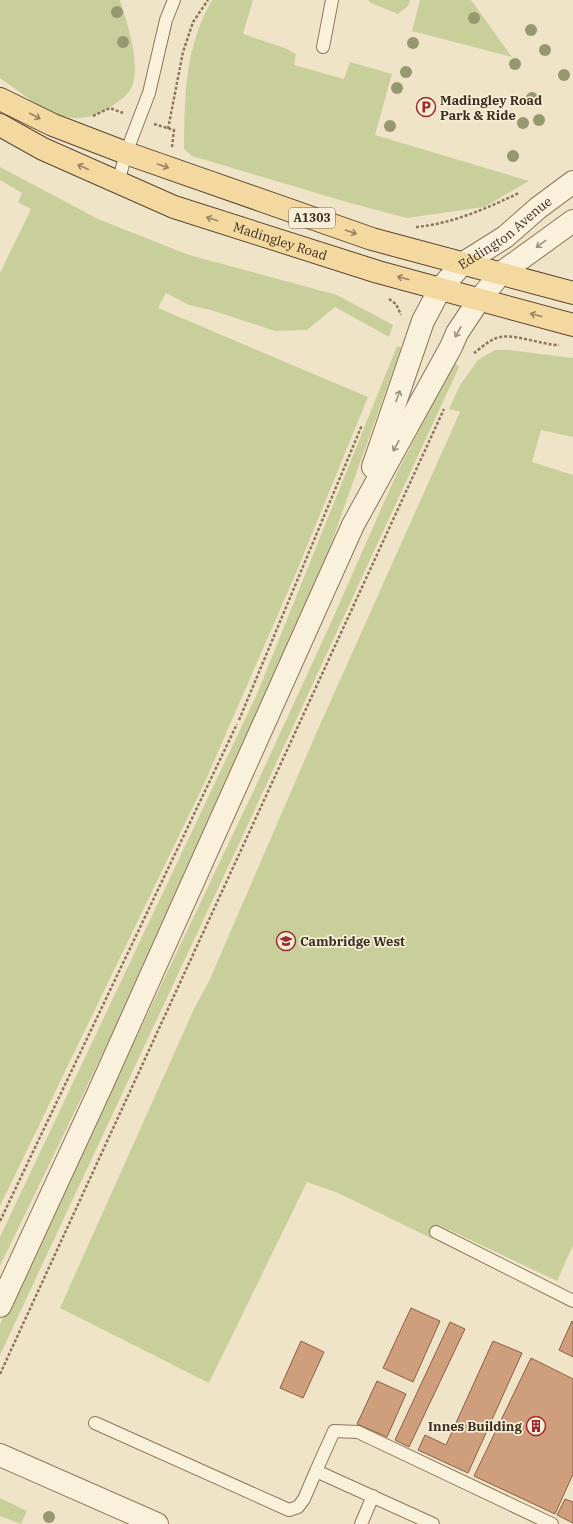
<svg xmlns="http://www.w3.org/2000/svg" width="573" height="1524" viewBox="0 0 573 1524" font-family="'IBM Plex Serif',serif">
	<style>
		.green { fill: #c9cf9b }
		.building { fill: #cf9f7d; stroke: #8d5f41 }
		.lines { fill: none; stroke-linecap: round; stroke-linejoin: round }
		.lane-casing { stroke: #8d765c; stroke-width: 14 }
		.street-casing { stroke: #8d765c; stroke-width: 24 }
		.primary-casing { stroke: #5b4430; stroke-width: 24 }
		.path { stroke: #8d765c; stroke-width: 2.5; stroke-dasharray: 3 2; stroke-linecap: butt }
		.lane { stroke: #faf1dc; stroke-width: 12 }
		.street { stroke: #faf1dc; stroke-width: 22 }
		.primary { stroke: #f3d9a0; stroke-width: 22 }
		.tree { fill: #96986f }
		.oneway { stroke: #988460 }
		.oneway2 { stroke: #9c907e }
		.labels { text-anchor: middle; stroke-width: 3.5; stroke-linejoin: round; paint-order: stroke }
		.shield { fill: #f7eed8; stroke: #756857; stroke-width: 1 }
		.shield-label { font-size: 12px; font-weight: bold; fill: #3d2e20 }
		.poi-label { font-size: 13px; font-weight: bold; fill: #3d2e20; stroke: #f7eed8; text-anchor: start }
		.street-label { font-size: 13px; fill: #3d2e20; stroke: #f7eed8 }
	</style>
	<rect width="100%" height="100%" fill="#f0e4c8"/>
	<!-- green -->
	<path class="green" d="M0,0h120c7,22 20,61 13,84 -4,12 -19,21 -29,27 -14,7 -26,9 -41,5 -23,-7 -43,-24 -63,-38z
		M212,0h41l-10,34 42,14 11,6 -2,11 50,14 6,-17 42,12 -17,61 154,46 -45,26 -77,11 -57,-15 -158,-47 -8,-7c1,-55 0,-99 28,-149z
		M368,0h42l-2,6 -10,8 -27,-11z
		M420,0h51l41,57 -100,-26z
		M0,167l98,52 91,36 148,40 56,30 -4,12 -54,-30 -28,23 -32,1 -61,-20 -25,-6 -23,-12 -8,15 210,89 -72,176 -92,211 -204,422v-933l31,-64 -13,-7 4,-9 -22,-13z
		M397,346l4,2 -70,196 -78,199 -253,523v-29l257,-543z
		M495,350h14l64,8v79l-32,-7 -9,32 41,13v770l-16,36 -118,-56 -6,14 -95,-46 -31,-11 -98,201 -149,-75 134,-299 16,-30 105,-243 145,-324 -11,-3 11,-24 18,-25z
		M454,362l5,5 -215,466 -244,522v-31l253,-532 76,-165 68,-154z
		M0,1498l27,13 -6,13 -21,-8z"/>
	<!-- building -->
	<path class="building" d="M411,1308l29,13 -27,61 -30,-14z
		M572,1321l1,1v35l-14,-7z
		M450,1322l15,7 -56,118 -14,-7z
		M301,1341l23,11 -21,46 -23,-10z
		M493,1341l29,12 -54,120 -50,-23 7,-15 21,10z
		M531,1358l42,21v95l-18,40 -81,-38z
		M377,1381l29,13 -19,43 -30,-13z
		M565,1499l8,3v21l-16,-8z"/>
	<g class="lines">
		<defs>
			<path id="lane" d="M323,47l9,-47
				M118,183l8,-30 23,-60 17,-73 8,-20
				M436,1232l137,69
				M95,1423l194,87 9,-3 6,-8 12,-28 117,53
				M316,1471l18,-40 24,1 194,92
				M361,1524l12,-28"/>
			<g id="street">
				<path id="s1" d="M373,467l50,-146 17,-32 22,-25 43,-27 33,-29 35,-26"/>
				<path d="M0,1306l101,-219 252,-562 98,-178 6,-14 22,-33 22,-27 72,-52"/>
				<path d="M0,1455l157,69"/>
			</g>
			<g id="primary">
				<path d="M0,99l53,26 73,28 246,86 201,54"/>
				<path id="s2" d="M0,125l43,24 131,58 204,65 195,53"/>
			</g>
		</defs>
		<!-- lane casing -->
		<use href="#lane" class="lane-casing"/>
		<!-- street casing -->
		<use href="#street" class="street-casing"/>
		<!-- primary casing -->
		<use href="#primary" class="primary-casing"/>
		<!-- path -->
		<path class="path" d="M93,116l17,-8 13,5
			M154,124l20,6 -2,17
			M168,129l15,-77 10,-30 15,-22
			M416,227c36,-3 71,-19 103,-34
			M389,299l7,5 5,11
			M474,353c6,-4 13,-11 20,-14 16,-8 46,6 65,6
			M239,720l123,-295
			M0,1221l237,-497
			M0,1374l444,-965"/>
		<!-- lane -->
		<use href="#lane" class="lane"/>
		<!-- street -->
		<use href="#street" class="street"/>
		<!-- primary -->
		<use href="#primary" class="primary"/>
	</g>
	<!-- trees -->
	<g class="tree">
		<circle cx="117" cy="12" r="6"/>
		<circle cx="474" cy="18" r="6"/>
		<circle cx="531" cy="30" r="6"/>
		<circle cx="123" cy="42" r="6"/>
		<circle cx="413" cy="43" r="6"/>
		<circle cx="545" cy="50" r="6"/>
		<circle cx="515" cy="64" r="6"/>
		<circle cx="406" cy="72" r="6"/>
		<circle cx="564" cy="75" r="6"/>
		<circle cx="397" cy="88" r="6"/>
		<circle cx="532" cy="98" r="6"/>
		<circle cx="539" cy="120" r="6"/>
		<circle cx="523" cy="123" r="6"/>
		<circle cx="390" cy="126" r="6"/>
		<circle cx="513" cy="156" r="6"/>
		<circle cx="49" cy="1517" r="6"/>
	</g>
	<!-- one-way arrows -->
	<defs><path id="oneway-shaft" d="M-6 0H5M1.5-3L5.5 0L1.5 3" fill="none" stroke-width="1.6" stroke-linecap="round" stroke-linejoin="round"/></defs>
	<g class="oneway">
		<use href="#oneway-shaft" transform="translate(35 116) rotate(27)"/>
		<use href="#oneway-shaft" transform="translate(163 166) rotate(19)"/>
		<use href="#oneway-shaft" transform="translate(83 167) rotate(-155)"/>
		<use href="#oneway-shaft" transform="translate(212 219) rotate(-162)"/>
		<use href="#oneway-shaft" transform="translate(351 232) rotate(19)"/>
		<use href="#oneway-shaft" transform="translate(403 278) rotate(-165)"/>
		<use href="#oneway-shaft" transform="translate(536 315) rotate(-165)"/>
	</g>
	<g class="oneway2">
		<use href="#oneway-shaft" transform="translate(541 244) rotate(144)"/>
		<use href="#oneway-shaft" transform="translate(458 332) rotate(119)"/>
		<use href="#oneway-shaft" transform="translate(398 396) rotate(-71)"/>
		<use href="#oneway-shaft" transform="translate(396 446) rotate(119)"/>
	</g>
	<!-- icons -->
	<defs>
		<symbol id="parking-ring" viewBox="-11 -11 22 22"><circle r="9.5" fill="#f7eed8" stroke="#9e2a2b" stroke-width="1.5"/><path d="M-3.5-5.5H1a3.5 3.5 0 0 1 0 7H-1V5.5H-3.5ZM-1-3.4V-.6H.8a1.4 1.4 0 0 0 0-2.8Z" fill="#9e2a2b"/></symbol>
		<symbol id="university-ring" viewBox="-11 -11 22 22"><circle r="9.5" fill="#f7eed8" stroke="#9e2a2b" stroke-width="1.5"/><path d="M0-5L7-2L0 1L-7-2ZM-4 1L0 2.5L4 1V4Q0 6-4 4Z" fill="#9e2a2b"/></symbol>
		<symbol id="building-ring" viewBox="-11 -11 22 22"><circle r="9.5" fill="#f7eed8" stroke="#9e2a2b" stroke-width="1.5"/><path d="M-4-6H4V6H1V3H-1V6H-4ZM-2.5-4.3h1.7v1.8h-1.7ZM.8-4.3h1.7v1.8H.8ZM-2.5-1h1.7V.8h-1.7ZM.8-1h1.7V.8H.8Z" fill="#9e2a2b"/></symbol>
	</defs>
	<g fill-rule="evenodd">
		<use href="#parking-ring" x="415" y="96" width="22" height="22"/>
		<use href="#university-ring" x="275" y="930" width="22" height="22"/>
		<use href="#building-ring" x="525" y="1415" width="22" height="22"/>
	</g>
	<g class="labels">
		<!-- shield labels -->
		<rect class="shield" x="289" y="208" width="46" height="20" rx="3"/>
		<g class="shield-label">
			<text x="312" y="222">A1303</text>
		</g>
		<!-- poi labels -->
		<g class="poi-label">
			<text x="440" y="105">Madingley Road<tspan x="440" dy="15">Park &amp; Ride</tspan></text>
			<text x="300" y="946">Cambridge West</text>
			<text x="522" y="1431" text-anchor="end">Innes Building</text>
		</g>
		<!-- street labels -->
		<g class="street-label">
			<text dy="5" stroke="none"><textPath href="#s1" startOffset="277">Eddington Avenue</textPath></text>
			<text dy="5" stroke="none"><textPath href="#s2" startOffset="304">Madingley Road</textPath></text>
		</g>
	</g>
</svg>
